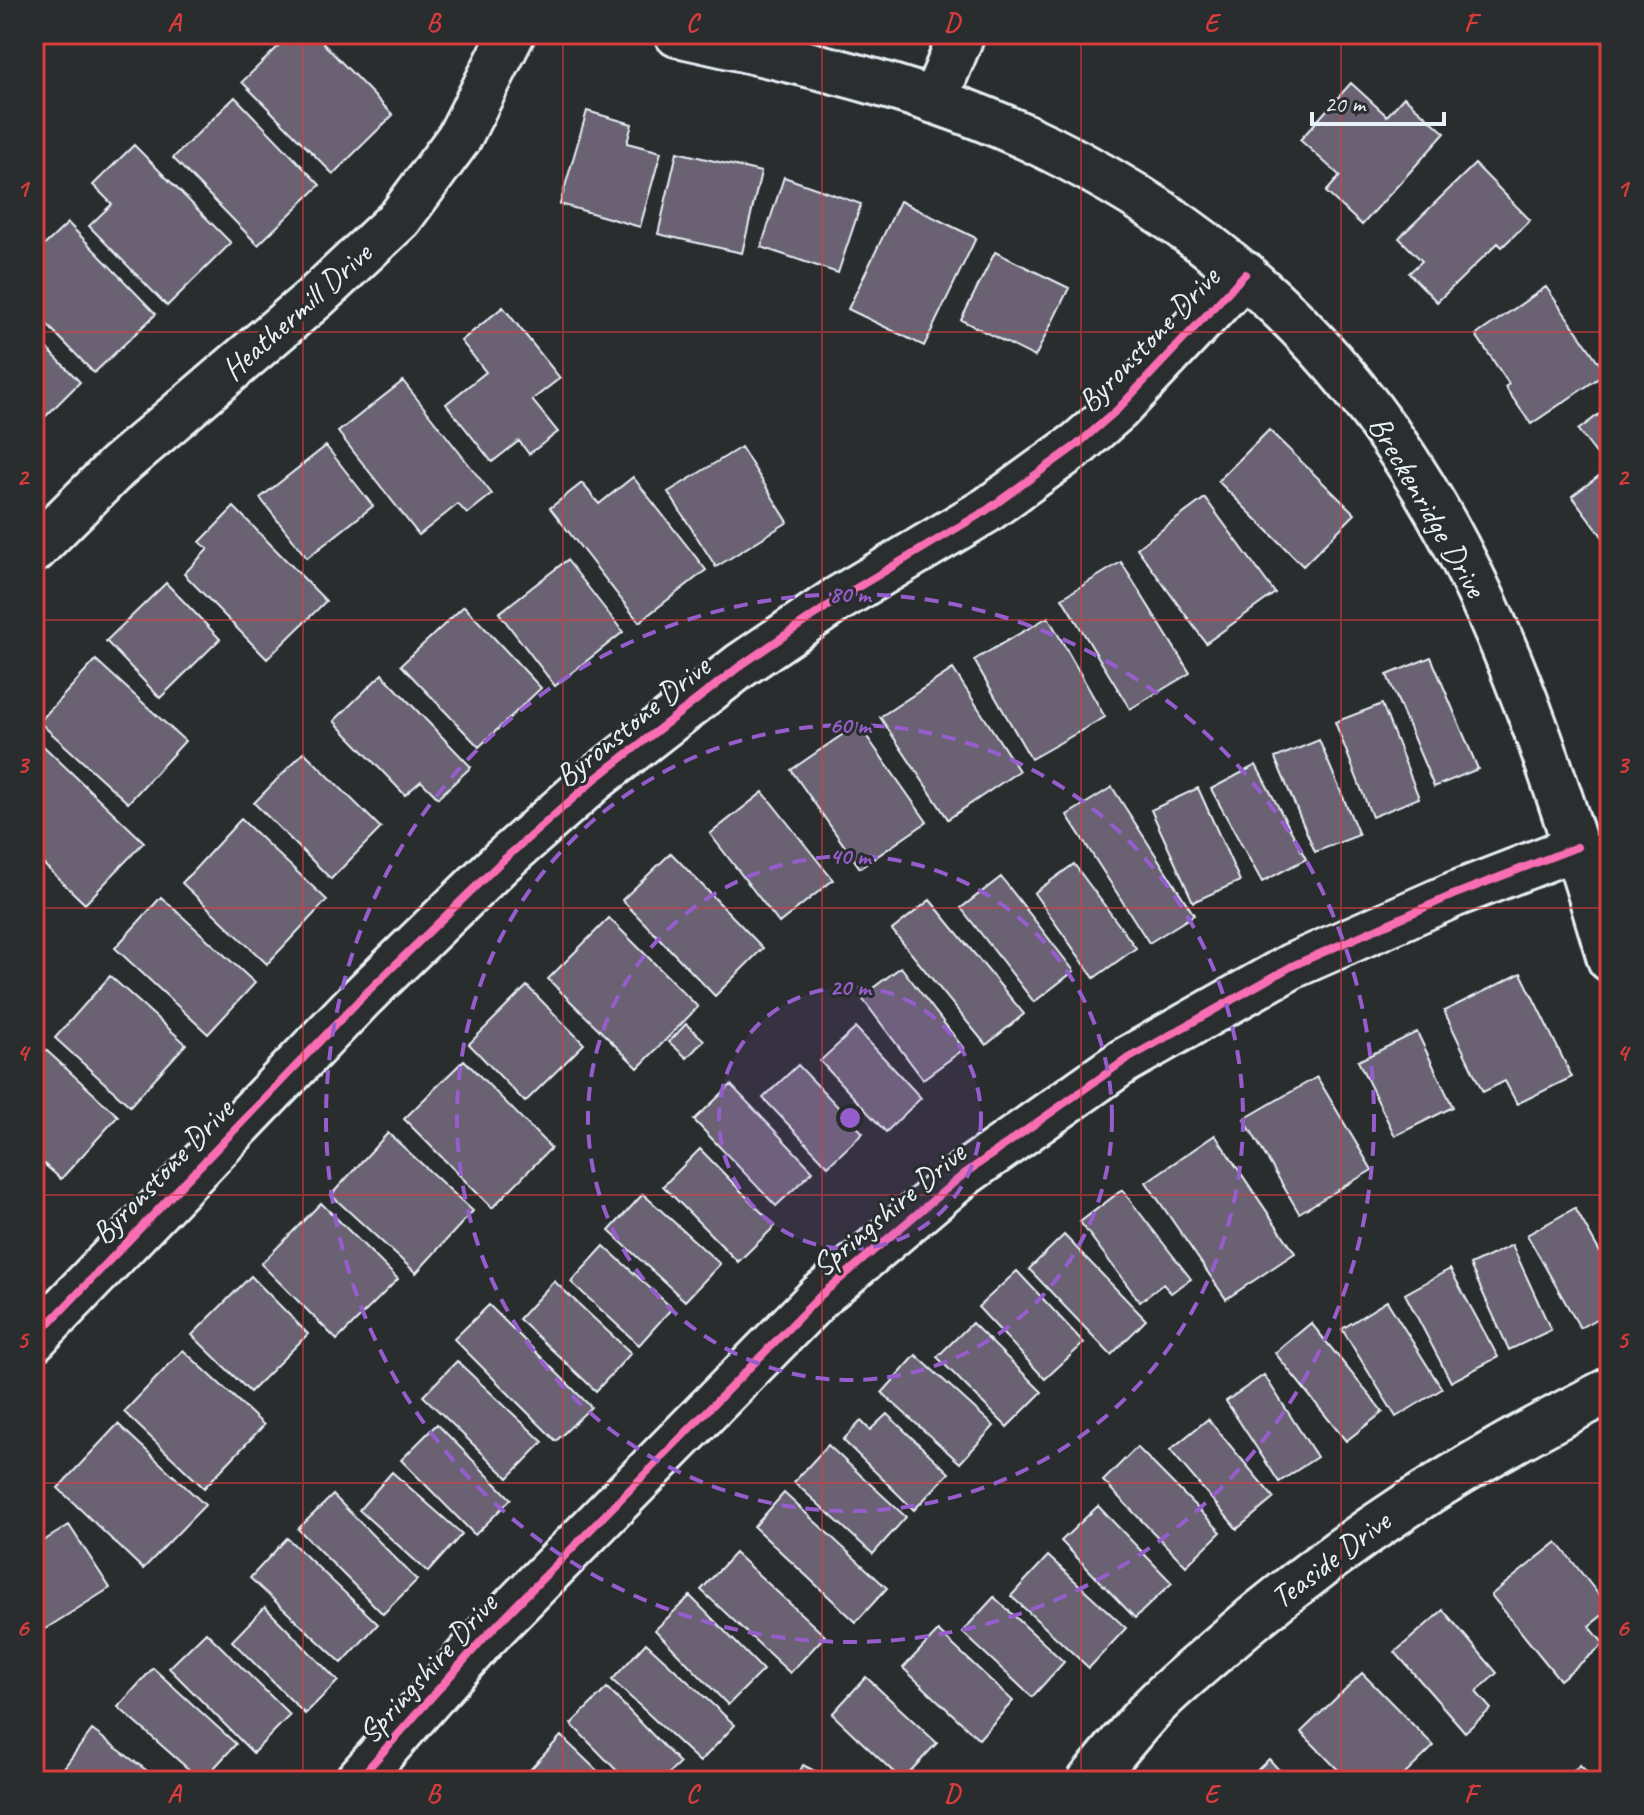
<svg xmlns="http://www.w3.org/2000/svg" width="1644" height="1815" viewBox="0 0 1644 1815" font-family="Caveat,sans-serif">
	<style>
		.building { fill: #6a6273; stroke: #e8f1f8; stroke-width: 2 }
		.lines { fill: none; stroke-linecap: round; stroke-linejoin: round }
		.street-casing { stroke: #e8f1f8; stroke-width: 50 }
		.street { stroke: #2a2d2e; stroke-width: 44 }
		.cycleway-casing { stroke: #2a2d2e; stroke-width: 13 }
		.cycleway { stroke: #f96db3; stroke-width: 8 }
		.grid { fill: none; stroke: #d83c3d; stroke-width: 2; stroke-opacity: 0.55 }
		.ring { fill: none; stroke: #965dcd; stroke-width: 4; stroke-dasharray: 14 10 }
		.labels { text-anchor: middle; stroke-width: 6; stroke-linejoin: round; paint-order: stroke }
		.street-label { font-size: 32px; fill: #e8f1f8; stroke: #2a2d2e }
		.centre { fill: #965dcd; stroke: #2a2d2e; stroke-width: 4 }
		.ring-label { font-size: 24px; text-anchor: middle; font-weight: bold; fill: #965dcd; stroke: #2a2d2e; stroke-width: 6; stroke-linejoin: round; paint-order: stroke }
		.neatline { fill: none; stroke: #d83c3d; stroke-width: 3 }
		.grid-label { font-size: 26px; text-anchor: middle; font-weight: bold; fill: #d83c3d }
	</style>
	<rect width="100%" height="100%" fill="#2a2d2e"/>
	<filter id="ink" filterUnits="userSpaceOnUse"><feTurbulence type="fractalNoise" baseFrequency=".0125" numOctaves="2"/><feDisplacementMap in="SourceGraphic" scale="16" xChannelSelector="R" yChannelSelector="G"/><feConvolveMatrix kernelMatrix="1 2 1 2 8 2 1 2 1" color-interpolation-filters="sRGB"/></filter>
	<g filter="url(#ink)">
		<!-- building -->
		<path class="building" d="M291,34h23l79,81 -60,59 -91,-92z
			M1351,83l36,33 17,-19 41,36 -83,92 -36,-33 14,-16 -40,-36z
			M235,97l85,88 -62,60 -85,-87z
			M587,111l45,13 -5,19 34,9 -21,75 -80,-23z
			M134,145l97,98 -64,63 -78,-80 23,-22 -19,-19z
			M677,152l84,20 -19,81 -84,-19z
			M1475,164l55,56 -28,27 -4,-4 -61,59 -28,-29 13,-12 -23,-23z
			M784,177l77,27 -23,69 -77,-26z
			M900,201l76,37 -52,108 -76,-37z
			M68,223l88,91 -62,59 -60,-62v-56z
			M995,252l74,36 -34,69 -74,-37z
			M1546,287l60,86 -75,51 -26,-37 4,-3 -33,-49z
			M503,307l57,71 -28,22 26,32 -29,22 -10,-13 -27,21 -46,-58 40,-32 -25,-31z
			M34,335l46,47 -46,46z
			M403,381l89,113 -25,20 -9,-10 -39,31 -81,-103z
			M1610,406v129l-6,4 -32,-43 36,-27 -30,-39z
			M1269,430l86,84 -52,52 -85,-85z
			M326,446l47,60 -66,52 -47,-60z
			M741,447l47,75 -72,45 -48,-75z
			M633,477l73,93 -67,52 -89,-114 32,-25 17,21z
			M1205,498l70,95 -69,50 -69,-95z
			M234,507l92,94 -59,58 -83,-85 24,-25 -8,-7z
			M567,560l56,72 -68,54 -56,-73z
			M1121,562l69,111 -60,36 -68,-111z
			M166,583l54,56 -60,59 -54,-57z
			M464,606l77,82 -62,59 -78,-82z
			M1048,617l57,100 -74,42 -57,-99z
			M1431,657l47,112 -44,18 -47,-112z
			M96,660l89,81 -57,62 -89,-81z
			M953,669l66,102 -71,48 -68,-102z
			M382,674l89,93 -33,31 -17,-17 -16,14 -71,-74z
			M1382,704l37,94 -47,19 -37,-95z
			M858,724l69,98 -67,46 -69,-98z
			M34,737l110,105 -59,62 -51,-49z
			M1319,740l40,95 -44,17 -40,-94z
			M304,752l77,76 -50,51 -77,-76z
			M1256,765l50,94 -44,23 -51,-93z
			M1112,787l82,128 -45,28 -82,-128z
			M1198,788l42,93 -47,21 -42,-92z
			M763,792l70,88 -54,43 -69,-89z
			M241,819l86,81 -60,64 -85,-81z
			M671,853l92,95 -48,48 -93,-96z
			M1074,864l62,84 -42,30 -60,-85z
			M1001,877l73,94 -40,31 -73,-94z
			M161,897l94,86 -47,51 -93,-86z
			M930,900l94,114 -38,31 -94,-115z
			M609,918l89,89 -60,61 -90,-89z
			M901,967l63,82 -41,30 -62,-82z
			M1521,973l51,104 -55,27 -12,-23 -22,11 -39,-81z
			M110,976l76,68 -56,62 -75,-68z
			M527,986l57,58 -59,58 -56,-58z
			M686,1024l18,16 -17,18 -18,-16z
			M856,1028l65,70 -35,34 -66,-71z
			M1417,1032l36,75 -58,29 -37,-75z
			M34,1039l84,77 -57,63 -27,-24z
			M464,1060l87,88 -59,60 -88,-89z
			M798,1065l65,68 -35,33 -65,-68z
			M1317,1077l55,93 -73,43 -55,-94z
			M731,1085l82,86 -37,35 -82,-86z
			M388,1133l85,78 -57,62 -85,-78z
			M1215,1135l80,118 -69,46 -80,-117z
			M700,1149l75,77 -37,36 -75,-76z
			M1122,1190l69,89 -20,14 -8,-9 -23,18 -60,-80z
			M643,1194l77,70 -35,37 -76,-70z
			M321,1203l77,76 -61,61 -76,-76z
			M1575,1208l35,62v41l-30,17 -53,-93z
			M1064,1235l82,85 -35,35 -82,-86z
			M1512,1245l39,85 -42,20 -39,-85z
			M604,1246l68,62 -33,37 -68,-63z
			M1450,1269l48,88 -47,25 -46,-88z
			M1017,1271l67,72 -39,36 -67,-72z
			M251,1276l57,58 -58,58 -58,-57z
			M554,1281l77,72 -35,38 -77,-72z
			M1387,1301l55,88 -46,28 -54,-88z
			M489,1305l102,102 -35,34 -102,-102z
			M972,1323l70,69 -35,35 -70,-70z
			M1311,1323l72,89 -37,29 -71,-88z
			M183,1350l81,75 -60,63 -80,-76z
			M916,1355l78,71 -34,37 -78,-70z
			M457,1361l86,81 -35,36 -85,-82z
			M1264,1375l53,82 -38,25 -53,-81z
			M887,1414l62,59 -35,37 -71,-70 18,-19 9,9z
			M1208,1419l66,79 -37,31 -67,-79z
			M118,1424l87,81 -62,64 -85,-81z
			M437,1424l74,75 -36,36 -74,-75z
			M828,1445l78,72 -33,37 -79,-72z
			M1137,1447l84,85 -35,34 -83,-85z
			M392,1472l70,62 -34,38 -69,-62z
			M784,1493l103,95 -31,34 -102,-95z
			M333,1495l84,85 -34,34 -85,-85z
			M1098,1506l74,77 -37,35 -74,-77z
			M69,1525l41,63 -76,48v-89z
			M287,1538l91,86 -36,39 -92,-85z
			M1557,1542l53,67 -21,17 15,18 -44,36 -69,-85z
			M735,1553l90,83 -35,37 -89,-83z
			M1048,1556l78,72 -37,40 -78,-72z
			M690,1596l73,74 -35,35 -73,-75z
			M994,1597l70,65 -32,35 -70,-65z
			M265,1607l73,74 -33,33 -73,-73z
			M1443,1610l54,63 -21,19 15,17 -26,23 -70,-80z
			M938,1631l75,70 -34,38 -76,-71z
			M206,1632l84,83 -37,38 -84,-85z
			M646,1643l89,82 -35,37 -88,-82z
			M153,1668l83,76 -34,37 -84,-74z
			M1362,1673l72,73 -36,35h-49l-48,-49z
			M866,1677l71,66 -35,37 -70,-66z
			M607,1688l73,75 -19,18h-34l-56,-57z
			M92,1730l69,51h-89l-12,-8z
			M561,1736l47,45h-68l-11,-10z
			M1269,1759l20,22h-43z
			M803,1765l31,16h-39z
			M1580,1765l15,16h-33z"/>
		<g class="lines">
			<defs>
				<path id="street" d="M677,34c126,28 256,56 372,114 353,175 456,456 561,811
					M934,101l28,-67
					M34,550l83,-83 199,-170 84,-79 59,-80 53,-104
					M34,1339l329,-343 138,-134 94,-83 145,-113 98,-67 149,-89 91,-66 39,-34 128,-136
					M357,1781l126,-142 337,-343 144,-122 160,-113 168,-95 161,-71 124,-48
					M1090,1781c21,-25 41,-50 63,-74 21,-22 46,-41 68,-61 120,-105 247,-185 389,-256"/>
			</defs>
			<!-- street casing -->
			<use href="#street" class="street-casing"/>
			<!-- street -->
			<use href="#street" class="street"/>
			<defs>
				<path id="cycleway" d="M34,1339l329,-343 138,-134 94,-83 145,-113 98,-67 149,-89 91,-66 39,-34 128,-136
					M357,1781l126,-142 337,-343 144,-122 160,-113 168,-95 161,-71 124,-48"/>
			</defs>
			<!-- cycleway casing -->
			<use href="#cycleway" class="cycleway-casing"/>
			<!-- cycleway -->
			<use href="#cycleway" class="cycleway"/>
		</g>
	</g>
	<!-- grid -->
	<path class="grid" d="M303,34v1747M563,34v1747M822,34v1747M1081,34v1747M1341,34v1747M34,332h1576M34,620h1576M34,908h1576M34,1195h1576M34,1483h1576"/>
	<!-- distance rings -->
	<circle cx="850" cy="1118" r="131" fill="#965dcd" fill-opacity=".12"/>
	<g class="ring">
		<circle cx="850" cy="1118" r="131"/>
		<circle cx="850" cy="1118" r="262"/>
		<circle cx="850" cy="1118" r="393"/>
		<circle cx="850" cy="1118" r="524"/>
	</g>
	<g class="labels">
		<!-- street labels -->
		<g class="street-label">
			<text transform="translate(296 311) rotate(-42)" y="11">Heathermill Drive</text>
			<text transform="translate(1148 339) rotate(-46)" y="11">Byronstone Drive</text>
			<text transform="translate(1428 506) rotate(60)" y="11">Breckenridge Drive</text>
			<text transform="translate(632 721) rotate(-39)" y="11">Byronstone Drive</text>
			<text transform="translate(162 1171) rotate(-46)" y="11">Byronstone Drive</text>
			<text transform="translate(888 1209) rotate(-40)" y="11">Springshire Drive</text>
			<text transform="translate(1330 1559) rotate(-37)" y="11">Teaside Drive</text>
			<text transform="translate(427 1668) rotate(-48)" y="11">Springshire Drive</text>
		</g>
	</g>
	<circle cx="850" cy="1118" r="12" class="centre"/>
	<g class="ring-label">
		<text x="850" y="602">80 m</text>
		<text x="850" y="733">60 m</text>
		<text x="850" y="864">40 m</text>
		<text x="850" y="995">20 m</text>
	</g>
	<!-- margin -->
	<rect width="1644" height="1815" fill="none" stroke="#2a2d2e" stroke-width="88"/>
	<!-- scale -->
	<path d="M1312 112v12h132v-12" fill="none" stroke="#e8f1f8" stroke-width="4"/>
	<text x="1324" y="112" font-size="24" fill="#e8f1f8" stroke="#2a2d2e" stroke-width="6" paint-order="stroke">20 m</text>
	<rect x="44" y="44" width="1556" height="1727" class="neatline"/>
	<g class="grid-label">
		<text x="174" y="31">A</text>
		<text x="433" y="31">B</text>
		<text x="692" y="31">C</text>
		<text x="952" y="31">D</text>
		<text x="1211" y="31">E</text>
		<text x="1470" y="31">F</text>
		<text x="22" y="197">1</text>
		<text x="1622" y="197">1</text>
		<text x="22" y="485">2</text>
		<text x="1622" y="485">2</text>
		<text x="22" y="773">3</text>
		<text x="1622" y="773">3</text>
		<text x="22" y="1061">4</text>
		<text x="1622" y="1061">4</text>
		<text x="22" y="1348">5</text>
		<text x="1622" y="1348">5</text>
		<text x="22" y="1636">6</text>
		<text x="1622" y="1636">6</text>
		<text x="174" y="1802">A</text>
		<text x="433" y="1802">B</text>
		<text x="692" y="1802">C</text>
		<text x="952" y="1802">D</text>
		<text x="1211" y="1802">E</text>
		<text x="1470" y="1802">F</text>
	</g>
</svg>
